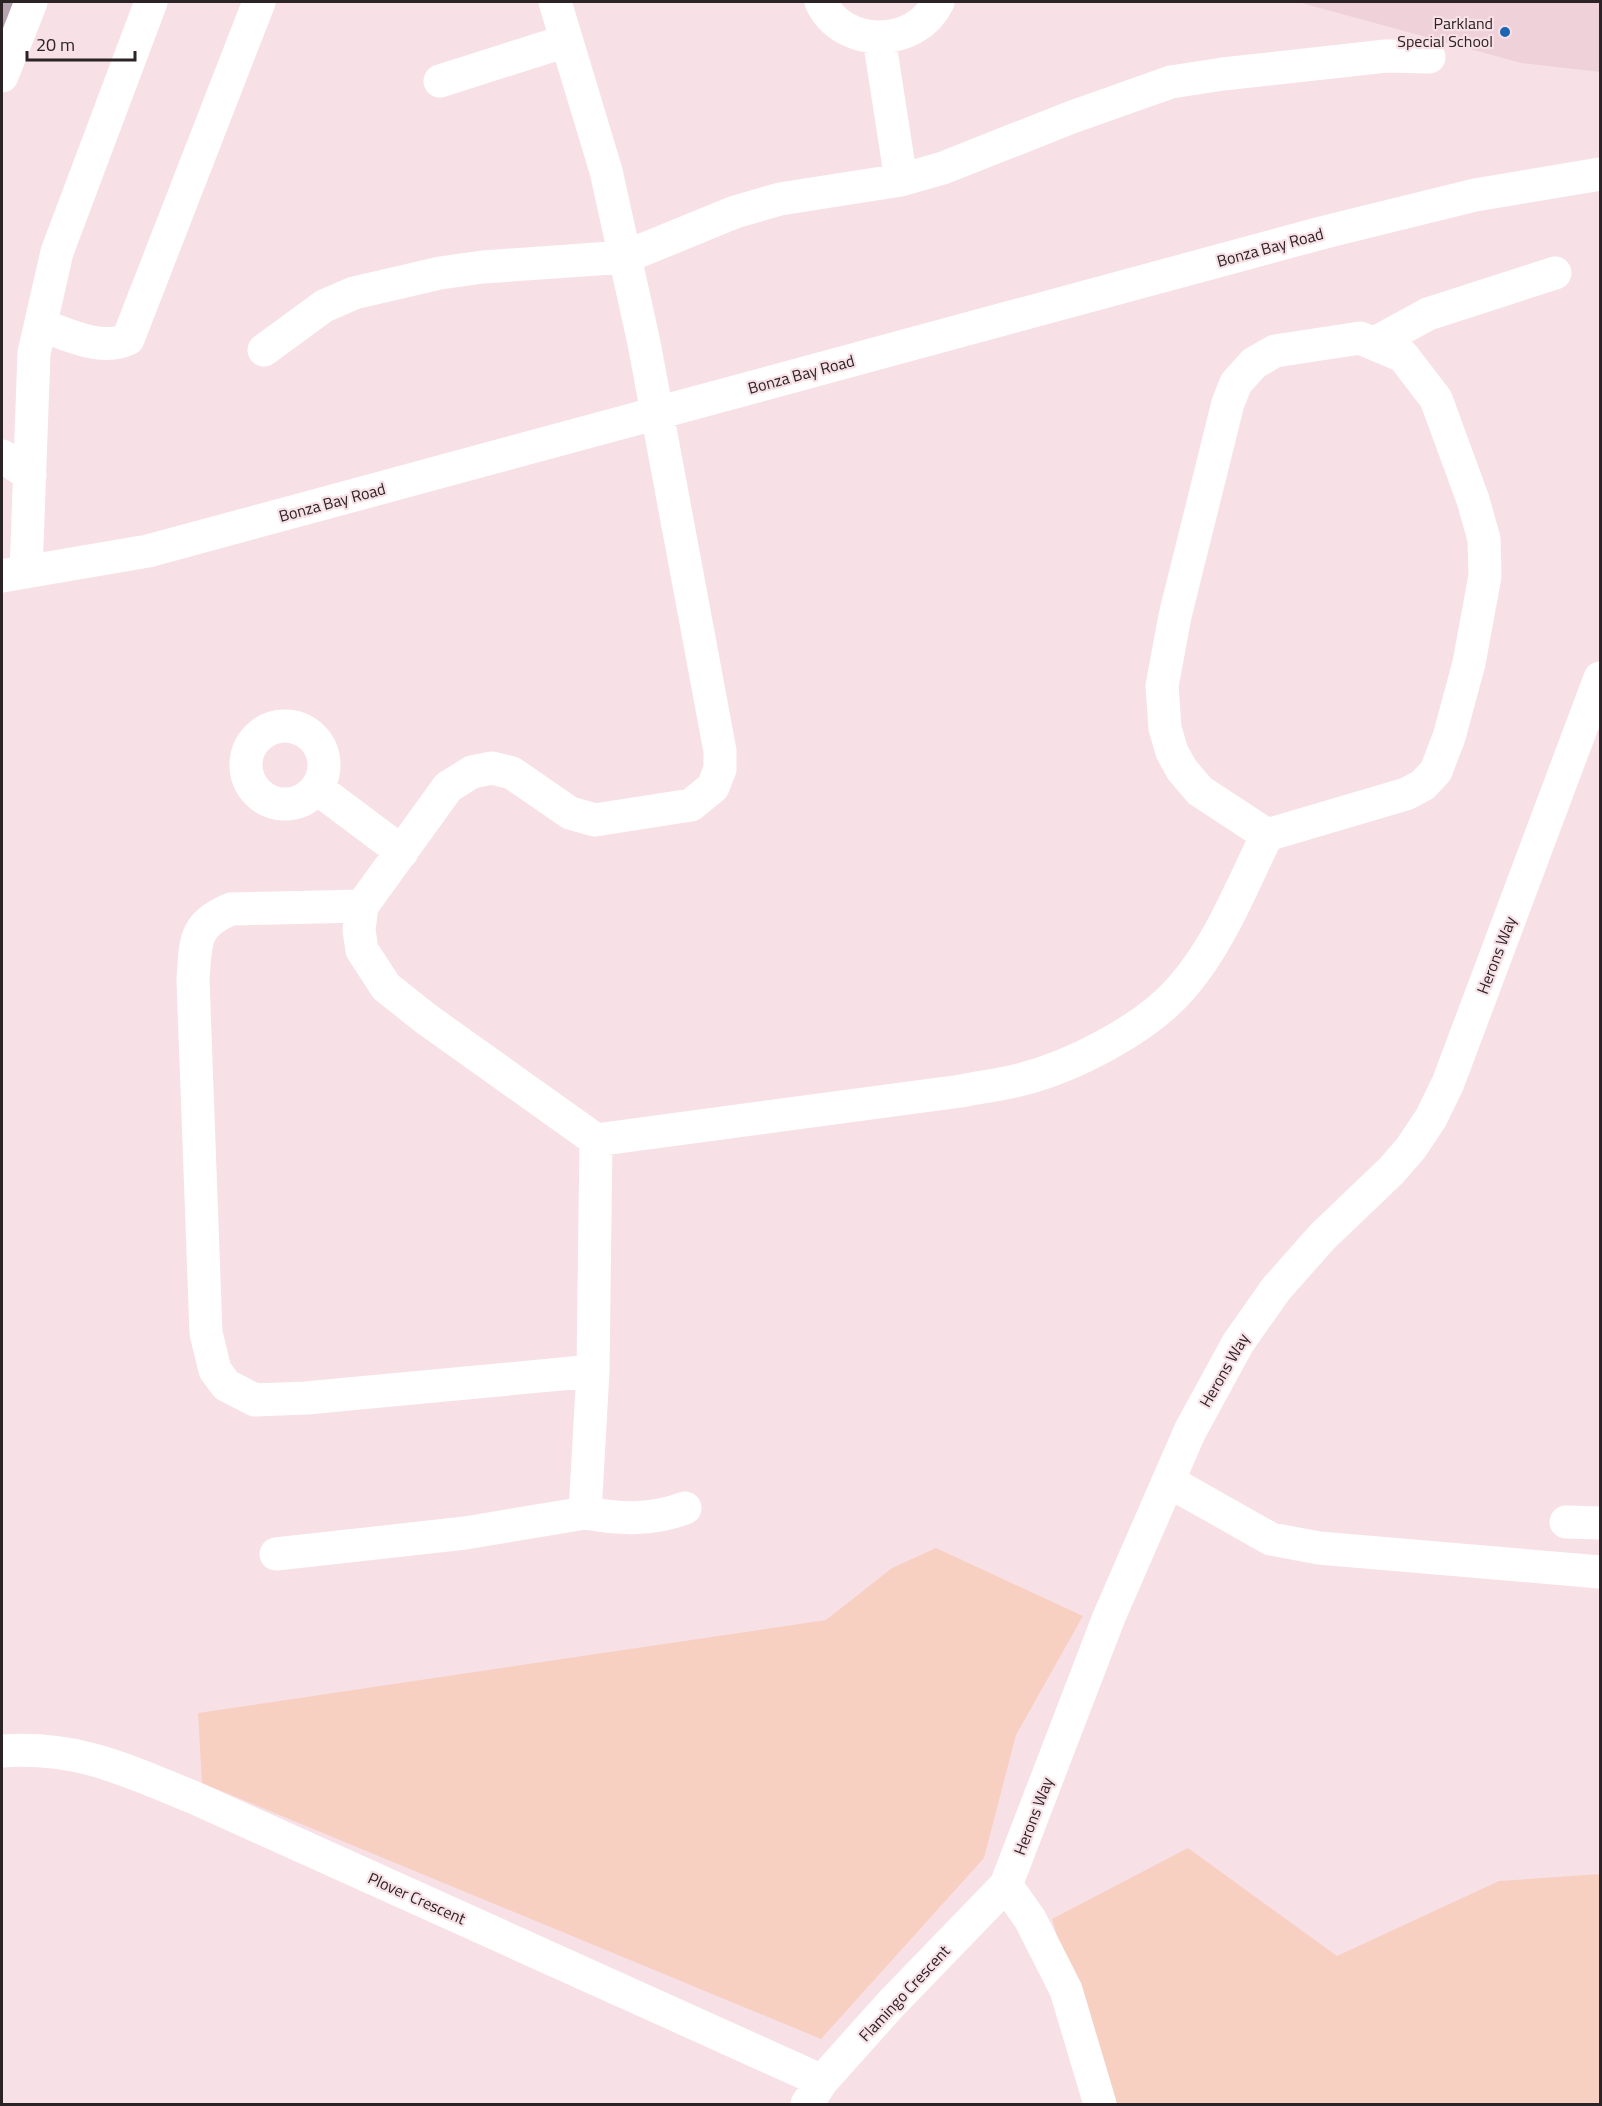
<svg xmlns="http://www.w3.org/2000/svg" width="1602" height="2106" viewBox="0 0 1602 2106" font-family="'Titillium Web',sans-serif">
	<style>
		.built { fill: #efd1d9 }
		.green { fill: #f7d0c2 }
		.building { fill: #b6a5b0; stroke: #73636e; stroke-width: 1.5; filter: url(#shadow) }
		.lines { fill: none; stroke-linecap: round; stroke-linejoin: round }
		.minor { stroke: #fff; stroke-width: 33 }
		.poi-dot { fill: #1c64b4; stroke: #f7e1e7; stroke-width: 2 }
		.labels { text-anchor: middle; stroke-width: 4.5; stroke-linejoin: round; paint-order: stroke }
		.poi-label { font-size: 16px; fill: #2b2326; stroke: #f7e1e7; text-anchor: end }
		.street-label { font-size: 16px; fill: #2b2326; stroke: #f7e1e7 }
	</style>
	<defs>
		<filter id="shadow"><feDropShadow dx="-5.5" dy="5.5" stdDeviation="0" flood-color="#0004"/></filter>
	</defs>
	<rect width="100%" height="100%" fill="#f7e1e7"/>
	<!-- built -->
	<path class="built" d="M1298,2h302v70l-79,-9z"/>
	<!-- green -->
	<path class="green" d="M936,1548l147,68 -67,119 -32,123 -163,181 -619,-256 -4,-70 628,-93 66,-52z
		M1188,1848l149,108 162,-75 101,-7v230h-493l-55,-185z"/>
	<!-- building -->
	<path class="building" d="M2,2h19l-19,50z"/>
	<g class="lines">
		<!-- minor -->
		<path class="minor" d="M555,2l51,169 38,172 76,408v18l-7,18 -22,18 -96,15 -25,-7 -58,-40 -20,-5 -20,4 -24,15 -86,119 -3,24 3,20 24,37 39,31 171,122 365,-49c19,-4 39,-6 58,-11 53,-13 128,-51 164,-94 37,-43 59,-100 84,-151l139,-41 17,-9 13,-14 13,-34 20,-74 16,-87 -1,-37 -11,-39 -37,-101 -33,-43 -43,-18 -85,13 -21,12 -18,20 -8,20 -53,213 -13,70 3,42 7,24 10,18 18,21 67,44
			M821,2c22,47 95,46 117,0
			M879,38l22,142
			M2,76l29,-74
			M440,81l126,-40
			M41,325c25,9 60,27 87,14l131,-337
			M1375,343l53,-29 127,-41
			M264,350l60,-44 30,-13 86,-20 43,-6 142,-10 110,-45 45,-13 121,-19 42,-12 129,-51 99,-35 52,-8 163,-18 43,1
			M2,456l28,19
			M26,572l8,-219 23,-101 94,-250
			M2,576l146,-25 1177,-319 150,-37 125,-21
			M246 765a39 39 0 1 1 78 0a39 39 0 1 1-78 0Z
			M318,789l84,63
			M362,906l-131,3c-39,16 -35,34 -38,71l13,353 9,37 11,15 29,15 51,-2 287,-27
			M1168,1481l103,58 48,9 281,24
			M585,1513c35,6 66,8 100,-5
			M1566,1522l34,1
			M276,1554l189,-21 120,-20 8,-142 3,-231
			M2,1751c77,-5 124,19 193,47l627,283
			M1006,1885l24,34 36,71 34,114
			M807,2104l15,-23 68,-76 116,-120 103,-268 81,-186 48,-88 38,-54 46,-52 69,-66 20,-23 20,-30 17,-35 152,-405"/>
	</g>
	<!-- markers -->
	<circle class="poi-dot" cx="1505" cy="32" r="6"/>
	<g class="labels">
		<!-- poi labels -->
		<g class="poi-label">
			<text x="1493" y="29">Parkland<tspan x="1493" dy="18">Special School</tspan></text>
		</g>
		<!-- street labels -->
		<g class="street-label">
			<text transform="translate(1270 247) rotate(-15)" y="6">Bonza Bay Road</text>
			<text transform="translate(801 374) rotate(-15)" y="6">Bonza Bay Road</text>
			<text transform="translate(332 502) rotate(-15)" y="6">Bonza Bay Road</text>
			<text transform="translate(1496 955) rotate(-69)" y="6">Herons Way</text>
			<text transform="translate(1224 1370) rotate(-60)" y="6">Herons Way</text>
			<text transform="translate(1033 1816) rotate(-69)" y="6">Herons Way</text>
			<text transform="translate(417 1898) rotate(24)" y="6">Plover Crescent</text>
			<text transform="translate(904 1993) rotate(-47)" y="6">Flamingo Crescent</text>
		</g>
	</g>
	<!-- border -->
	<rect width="1602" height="2106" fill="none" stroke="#2b2326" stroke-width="6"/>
	<!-- scale -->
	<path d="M27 51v9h108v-9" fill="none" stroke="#2b2326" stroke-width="3"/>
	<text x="36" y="51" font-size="18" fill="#2b2326" stroke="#f7e1e7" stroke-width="4.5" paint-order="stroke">20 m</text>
</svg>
